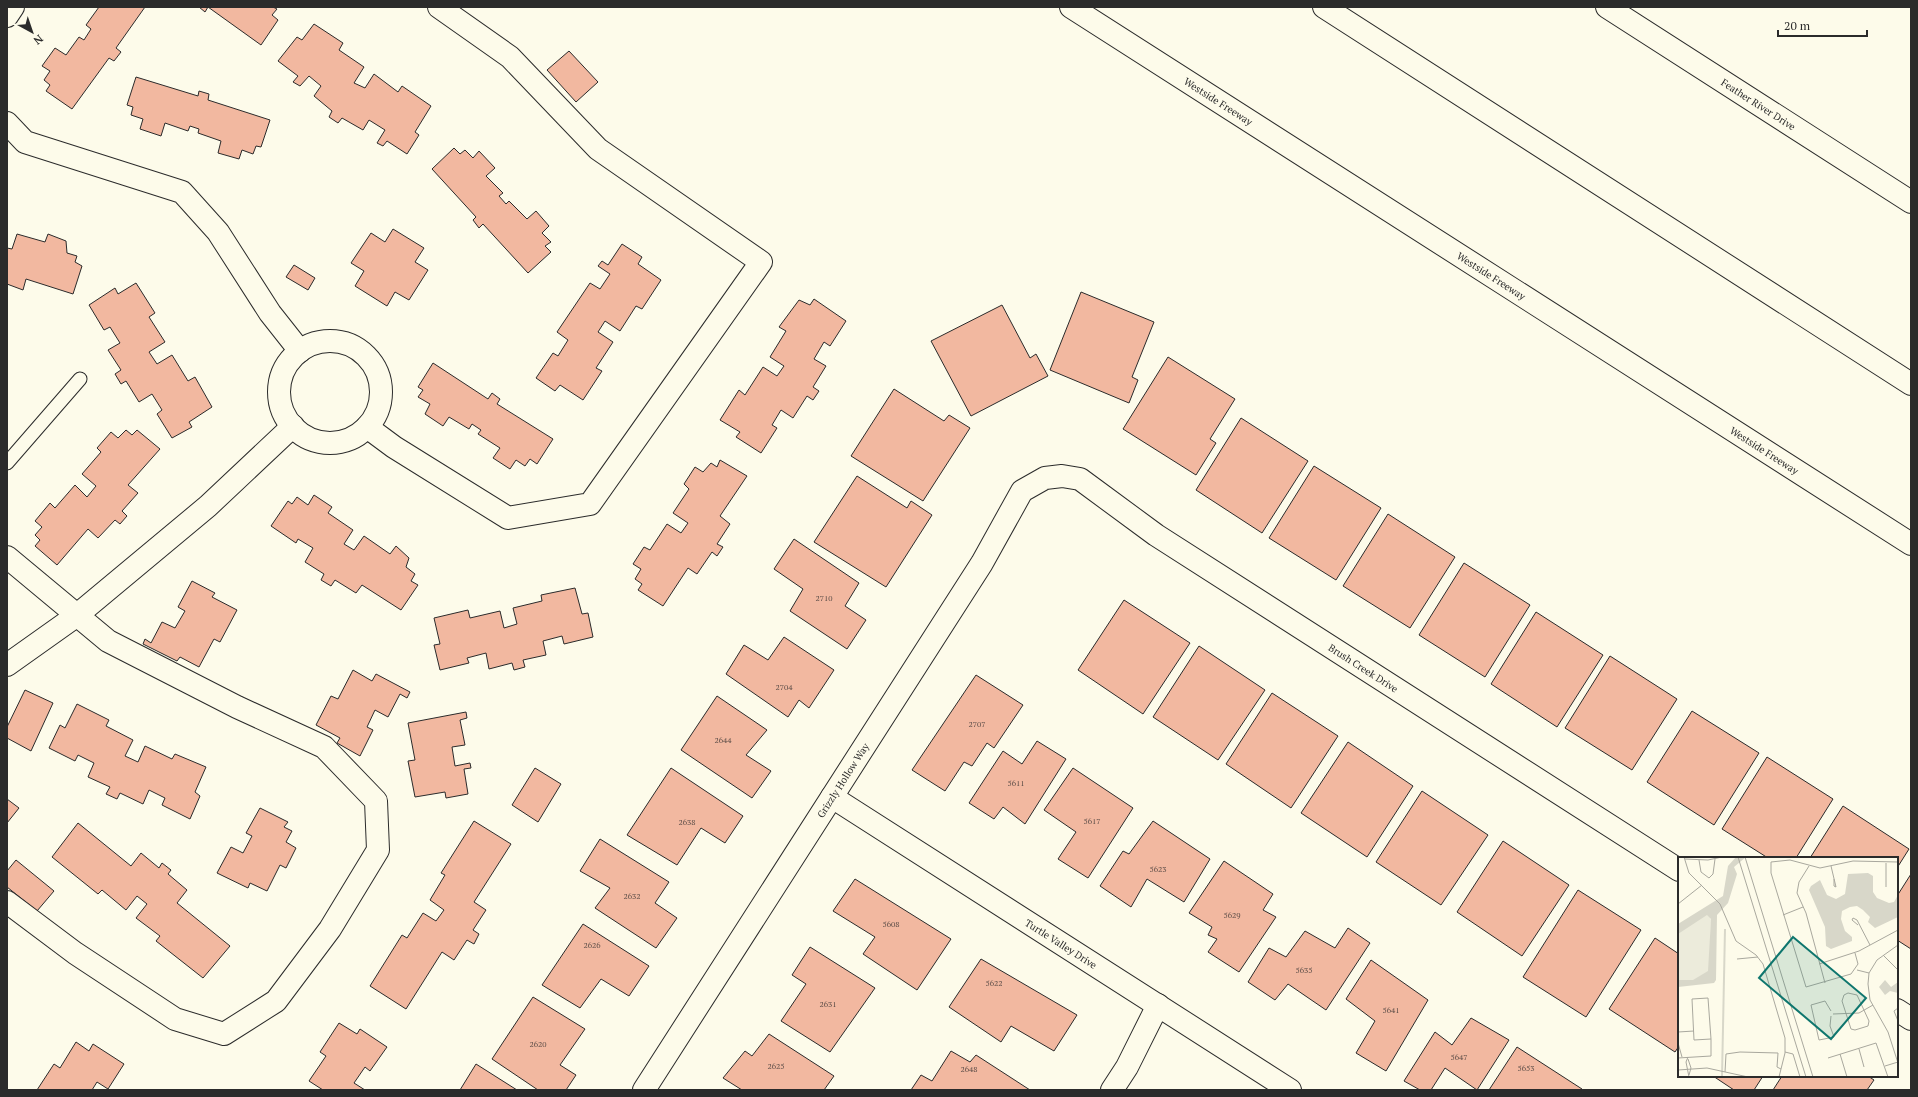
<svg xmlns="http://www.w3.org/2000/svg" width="1918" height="1097" viewBox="0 0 1918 1097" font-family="'PT Serif',serif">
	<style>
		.building { fill: #f2b8a0; stroke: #2b2b2b }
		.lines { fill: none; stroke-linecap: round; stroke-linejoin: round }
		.service-casing { stroke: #2b2b2b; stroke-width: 15 }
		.minor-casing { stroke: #2b2b2b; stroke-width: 24 }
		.tertiary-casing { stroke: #2b2b2b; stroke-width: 24 }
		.motorway-casing { stroke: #2b2b2b; stroke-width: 24 }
		.service { stroke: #fdfbea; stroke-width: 13 }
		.minor { stroke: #fdfbea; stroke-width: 22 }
		.tertiary { stroke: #fdfbea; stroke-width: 22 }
		.motorway { stroke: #fdfbea; stroke-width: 22 }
		.labels { text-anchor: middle; stroke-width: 3; stroke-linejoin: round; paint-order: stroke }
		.number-label { font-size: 8px; fill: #5d4e48 }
		.street-label { font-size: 10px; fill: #2b2b2b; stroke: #fdfbea }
		.inset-river { fill: none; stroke: #d8d7c9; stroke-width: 2 }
		.inset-road { fill: none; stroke: #a9a89e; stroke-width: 1 }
		.view { fill: #0f766e; fill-opacity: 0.15; stroke: #0f766e; stroke-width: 2 }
		.inset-edge { fill: none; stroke: #2b2b2b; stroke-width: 2 }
	</style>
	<rect width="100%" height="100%" fill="#fdfbea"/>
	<!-- building -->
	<path class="building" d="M99,7h46l-29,41 5,4 -7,9 -5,-3 -37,51 -26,-18 4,-6 -6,-5 6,-9 -8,-5 13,-18 11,7 13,-18 5,3 7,-11 -5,-4z
		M199,7h74l4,2 -5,6 6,5 -17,25 -53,-38 -3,5z
		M314,24l29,19 -4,7 25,17 -10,16 11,5 9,-14 24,18 4,-6 29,20 -16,26 4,3 -12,19 -20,-13 -4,5 -6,-3 8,-13 -16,-10 -6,10 -21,-12 -4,5 -9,-6 3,-6 -18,-15 7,-10 -12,-10 -9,10 -7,-4 5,-6 -20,-15 19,-24 5,3z
		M569,51l29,31 -22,20 -29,-32z
		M136,77l62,19 1,-5 10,3 -1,6 62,20 -9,27 -5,-1 -3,8 -11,-4 -3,9 -21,-6 3,-12 -23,-8 1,-4 -9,-3 -2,5 -23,-8 -4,13 -21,-7 3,-10 -12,-4 2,-8 -6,-2z
		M454,148l6,6 5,-4 8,8 6,-7 16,17 -9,8 17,17 -4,3 7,8 3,-3 18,18 9,-8 13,15 -7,7 9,9 -6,4 6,6 -23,21 -45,-49 -4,4 -6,-8 3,-3 -44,-48z
		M393,229l31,19 -9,14 13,8 -19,30 -14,-8 -8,14 -32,-20 9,-15 -13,-8 20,-30 14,9z
		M17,234l28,8 3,-8 18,7 1,12 10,3 -2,6 7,4 -9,28 -47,-15 -3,11 -16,-6v-36l5,1z
		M622,244l20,13 -4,7 23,16 -19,29 -6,-3 -16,25 -15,-10 -7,11 15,10 -17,26 6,3 -19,29 -23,-15 -5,6 -19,-13 17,-25 5,3 10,-16 -11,-8 33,-49 10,6 10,-15 -12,-8 4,-5 6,4z
		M294,265l21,13 -7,12 -22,-13z
		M136,283l19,30 -6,4 16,25 -16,10 8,12 15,-9 16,26 7,-4 17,30 -23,15 3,5 -20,11 -15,-24 5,-4 -10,-16 -13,8 -13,-21 -5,3 -6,-10 6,-4 -13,-20 12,-7 -10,-16 -6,3 -15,-25 26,-17 3,6z
		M1081,292l73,30 -22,55 6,3 -9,23 -79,-33z
		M814,299l32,22 -16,25 -6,-4 -10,17 12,7 -13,21 6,4 -6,9 -6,-4 -14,22 -12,-8 -9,15 5,3 -16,25 -25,-16 4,-5 -20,-12 19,-30 6,5 18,-28 14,9 7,-10 -14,-9 16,-26 -7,-4 20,-27 11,5z
		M1002,305l28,53 6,-4 12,22 -77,40 -40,-75z
		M1168,357l67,42 -25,40 6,4 -20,32 -73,-46z
		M433,363l55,36 4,-6 8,6 -3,5 56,35 -16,25 -7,-5 -5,7 -9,-6 -6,9 -17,-11 7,-10 -22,-14 3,-4 -9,-6 -3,5 -20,-12 -6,9 -18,-12 5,-10 -12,-7 5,-7 -5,-3z
		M894,389l50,32 5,-6 21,13 -47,73 -72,-45z
		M1241,418l67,43 -46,72 -66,-43z
		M126,430l6,5 5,-5 23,19 -32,36 10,8 -16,18 5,5 -7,8 -5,-4 -17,18 -10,-9 -31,36 -22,-19 5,-6 -5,-5 7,-8 -7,-6 15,-18 5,5 20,-23 12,12 9,-11 -14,-12 19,-22 -4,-4 14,-16 7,6z
		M720,460l27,16 -27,40 10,8 -13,20 6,3 -6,9 -5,-4 -15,22 -9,-6 -25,38 -25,-16 4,-6 -7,-5 6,-10 -8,-5 11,-17 6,3 17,-26 14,9 7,-10 -15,-10 16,-24 -5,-5 11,-17 8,5 8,-9 6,4z
		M1314,466l67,42 -45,72 -67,-42z
		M857,476l50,32 4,-7 21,14 -46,72 -72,-45z
		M314,495l18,12 -4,6 25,17 -9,14 10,6 10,-14 26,18 6,-8 13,12 -3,9 9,7 -4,7 7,4 -17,25 -39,-25 -6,8 -21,-13 -4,6 -10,-6 3,-6 -19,-12 8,-14 -15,-9 -2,4 -25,-17 17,-25 4,3 5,-7 11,8z
		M1388,514l67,43 -45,71 -67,-42z
		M794,539l65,44 -14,23 21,14 -19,29 -57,-38 13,-22 -29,-20z
		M1464,563l66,42 -45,72 -66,-42z
		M192,581l23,12 -3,4 25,13 -17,32 -6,-3 -15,28 -19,-10 -3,4 -34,-17 2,-5 6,4 11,-21 13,6 10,-17 -7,-4z
		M575,588l7,26 6,-1 5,24 -29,7 -2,-8 -19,5 3,14 -23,5 2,7 -11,3 -2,-7 -23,6 -3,-16 -19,5 2,5 -29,7 -6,-25 6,-1 -6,-26 34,-8 2,8 30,-7 4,17 13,-4 -4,-16 29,-7 -1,-6z
		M1124,600l66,43 -47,71 -65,-44z
		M1536,612l67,43 -46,72 -66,-43z
		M784,637l50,33 -25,38 -10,-8 -11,17 -62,-43 18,-29 24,15z
		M1199,646l66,44 -47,70 -65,-43z
		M1610,656l67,43 -45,71 -67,-42z
		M353,670l19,11 4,-7 34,18 -3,6 -7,-4 -12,23 -13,-7 -8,17 6,3 -13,26 -23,-13 3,-5 -24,-13 15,-29 7,3z
		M976,675l47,30 -29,43 -7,-5 -15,23 -8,-4 -19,29 -33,-21z
		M25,690l28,13 -22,48 -24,-13v-11z
		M1272,693l66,43 -47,72 -65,-44z
		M717,696l50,34 -21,25 25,16 -19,27 -71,-48z
		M77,704l32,16 -3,6 27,14 -8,16 13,6 7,-16 27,13 3,-5 31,13 -11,25 5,4 -10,23 -28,-14 3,-7 -16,-8 -6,14 -23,-11 -3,6 -11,-5 4,-7 -22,-10 6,-14 -16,-8 -3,6 -26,-13 11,-23 5,3z
		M1692,711l67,42 -45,72 -67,-43z
		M466,712l1,6 -7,2 5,25 -13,2 3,19 15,-3 1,5 -7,1 4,25 -22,4 -1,-6 -30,5 -7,-36 7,-1 -7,-37z
		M1037,741l29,18 -41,65 -22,-17 -9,12 -25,-16 34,-52 19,13z
		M1348,742l65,44 -46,71 -66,-44z
		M1767,757l66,42 -37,59h-28l-46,-29z
		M535,768l26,16 -23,38 -26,-17z
		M671,768l72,48 -18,27 -24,-15 -24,37 -50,-30z
		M1073,768l60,40 -45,70 -30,-19 18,-27 -32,-22z
		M1422,791l66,44 -47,70 -65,-43z
		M7,799l12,9 -12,15z
		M1843,806l66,43 -12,19v-10h-87z
		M260,808l28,14 -4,5 8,4 -6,11 10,6 -10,20 -6,-3 -13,26 -17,-8 -2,5 -31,-15 14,-26 12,6 9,-17 -6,-3z
		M474,821l37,23 -37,58 12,8 -13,20 6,4 -5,10 -7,-4 -13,20 -12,-8 -36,57 -36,-23 32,-51 5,3 16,-25 13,8 8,-11 -14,-10 15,-25 -4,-2z
		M1153,821l57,38 -26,43 -37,-23 -16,28 -31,-21 23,-35 6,3z
		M78,823l53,43 10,-13 18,15 3,-5 9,7 -3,4 19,16 -10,13 53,43 -27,32 -47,-37 4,-5 -24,-18 11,-14 -10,-8 -11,14 -24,-20 -4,4 -46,-37z
		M600,839l69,43 -14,21 22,15 -21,30 -61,-40 15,-20 -30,-17z
		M1503,841l66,44 -47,71 -65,-44z
		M16,860l38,31 -17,20 -30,-24v-16z
		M1224,861l49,33 -10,16 13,7 -37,55 -31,-20 9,-13 -9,-4 4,-8 -23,-14z
		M1911,874v75l-14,-9v-44z
		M855,879l96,60 -34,51 -54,-36 12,-17 -42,-26z
		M1578,890l63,40 -55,87 -63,-40z
		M583,924l66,42 -20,30 -28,-17 -21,29 -38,-23z
		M1348,928l22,15 -44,67 -38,-26 -13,16 -27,-18 21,-34 17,9 19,-26 30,17z
		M1655,938l24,16v92l-4,6 -66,-43z
		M810,947l65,41 -45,64 -49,-31 25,-37 -14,-9z
		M981,959l96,56 -23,36 -43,-25 -10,16 -52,-35z
		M1371,960l57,40 -42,71 -30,-18 19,-32 -29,-22z
		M533,997l52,32 -25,36 16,10 -10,15h-28l-46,-31z
		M1471,1018l38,22 -32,50 -32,-22 -14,22h-11l-16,-9 31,-49 17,13z
		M339,1023l18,11 3,-5 27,18 -17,24 -5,-4 -11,16 11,7h-42l-14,-9 17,-25 -6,-4z
		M769,1034l65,42 -10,14h-82l-19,-12 22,-27 7,5z
		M76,1042l13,9 4,-7 31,20 -16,25 -11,-7 -5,8h-55l17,-26 6,4z
		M1517,1047l65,42 -1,1h-92z
		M951,1051l19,11 6,-7 54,35h-119l10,-15 11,6z
		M476,1064l41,26h-57z
		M1713,1076h50l-9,14h-20z
		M1782,1076h86l6,4 -7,10h-94z"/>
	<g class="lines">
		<defs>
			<path id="service" d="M7,463l73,-84"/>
			<g id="minor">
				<path d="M7,16l6,-9"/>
				<path d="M7,123l18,19 157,50 36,40 52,81 30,38"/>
				<circle cx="330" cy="392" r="51"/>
				<path d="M367,427l27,20 114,71 82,-14 171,-242 -163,-113 -88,-92 -71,-50"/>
				<path d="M7,557l101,84 129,66 87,40 52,54 2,49 -48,79 -54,72 -52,33 -49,-15 -100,-66 -68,-51"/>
				<path d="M7,665l69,-49 132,-110 85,-80"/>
				<path id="s1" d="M832,797l458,293"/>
				<path d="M1897,1010l14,9"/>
				<path id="s2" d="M644,1090l338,-527 40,-72 23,-13 17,-2 18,3 76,56 523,335"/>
				<path d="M1112,1090l15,-23 31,-62"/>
			</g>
			<g id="tertiary">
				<path id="s3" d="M1607,7l304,195"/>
			</g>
			<g id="motorway">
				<path id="s4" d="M1071,7l840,537"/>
				<path d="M1324,7l587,377"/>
			</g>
		</defs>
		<!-- service casing -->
		<use href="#service" class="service-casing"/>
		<!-- minor casing -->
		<use href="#minor" class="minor-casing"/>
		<!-- tertiary casing -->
		<use href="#tertiary" class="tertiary-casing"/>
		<!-- motorway casing -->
		<use href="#motorway" class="motorway-casing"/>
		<!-- service -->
		<use href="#service" class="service"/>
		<!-- minor -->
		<use href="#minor" class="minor"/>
		<!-- tertiary -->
		<use href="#tertiary" class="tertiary"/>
		<!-- motorway -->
		<use href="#motorway" class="motorway"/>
	</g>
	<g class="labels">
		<!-- number labels -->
		<g class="number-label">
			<text x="824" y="601">2710</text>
			<text x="784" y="690">2704</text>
			<text x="977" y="727">2707</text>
			<text x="723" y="743">2644</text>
			<text x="1016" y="786">5611</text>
			<text x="1092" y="824">5617</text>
			<text x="687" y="825">2638</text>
			<text x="1158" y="872">5623</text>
			<text x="632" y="899">2632</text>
			<text x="1232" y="918">5629</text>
			<text x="891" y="927">5608</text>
			<text x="592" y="948">2626</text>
			<text x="1304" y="973">5635</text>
			<text x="994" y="986">5622</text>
			<text x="828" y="1007">2631</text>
			<text x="1391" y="1013">5641</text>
			<text x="538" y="1047">2620</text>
			<text x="1459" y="1060">5647</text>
			<text x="776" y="1069">2625</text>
			<text x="1526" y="1071">5653</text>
			<text x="969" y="1072">2648</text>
		</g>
		<!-- street labels -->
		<g class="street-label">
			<text dy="4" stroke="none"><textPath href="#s4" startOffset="175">Westside Freeway</textPath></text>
			<text dy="4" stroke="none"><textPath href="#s3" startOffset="180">Feather River Drive</textPath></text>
			<text dy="4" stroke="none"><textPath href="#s4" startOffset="499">Westside Freeway</textPath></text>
			<text dy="4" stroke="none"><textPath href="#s4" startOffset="823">Westside Freeway</textPath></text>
			<text dy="4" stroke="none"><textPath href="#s2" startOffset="1111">Brush Creek Drive</textPath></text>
			<text dy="4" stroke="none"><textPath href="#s2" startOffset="368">Grizzly Hollow Way</textPath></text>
			<text dy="4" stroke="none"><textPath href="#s1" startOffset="272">Turtle Valley Drive</textPath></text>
		</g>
	</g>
	<!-- overview -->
	<g transform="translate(1678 857)">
		<rect width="220" height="220" fill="#fdfbea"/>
		<path d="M26,57h5l2,6 -2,52 -8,7 -23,3v-52z" fill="#ecebdb"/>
		<path d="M58,0h10l-12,10 3,7 -9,29 -11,12 -1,65 -2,3 -36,4v-7h15l15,-9 3,-52 -4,-4 -29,19v-10l45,-28 5,-30zM190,16l5,3v16l4,6 12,5 5,-1 4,-7v22l-23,11 -7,-6 2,-5 -7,-7 -6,-4 -7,1 -8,4 -1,8 4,12 7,6v4l-21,8 -5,-3 -1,-19 -16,-37 2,-4 9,-6 7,15 9,4 9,-5 3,-20zM207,123l6,7 7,-5v11l-8,-2 -5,4 -6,-8z" fill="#d8d7c9"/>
		<path class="inset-river" d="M44,220l3,-148"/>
		<path class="inset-road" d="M6,0l5,16 31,31 16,37 20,14 7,9 22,74v15l-6,24M60,0l68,220M67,0l68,220M7,2l23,1 14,-3M21,3l2,12 8,6 4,-4 2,-15M208,6v24M131,9l-10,16 -2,11 9,20 19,70M153,9l5,21 -2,-1v-7M0,47l24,-19M105,58l20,-8M180,68l-6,-5 1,-2 4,2 13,25M220,88l-21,15 -8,13 -1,11 2,16 18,32 10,31M177,96l3,11 -7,10 -45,13 -35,-114v-11l19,-2 30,8 33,-7 45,1M205,98l14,14M59,102l21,-2M141,107l40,-13 39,-21M179,113l12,3M170,136l9,2 12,26 -1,5 -13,4 -4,-1 -9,-28 2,-6zM220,151l-4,3 4,10M153,154l-6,-10 -14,4 8,35 15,-3 -4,-11 1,-10M155,157l26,-1 14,-8M0,175l16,-1M0,186l4,14M181,192l5,18M107,195l8,2 7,23M162,197l7,23M10,200l-2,5 3,15M0,201l33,-2v-17l-3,-41 -16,1 2,41 17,-1M150,201l48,-15 12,34M10,202l3,9 -2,7M207,209l13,-4M0,213l29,-2 41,9M47,215l1,-18 14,-2 38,1 -1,14 4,2"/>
		<path class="view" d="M115,80l73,61 -35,41 -72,-61z"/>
		<rect width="220" height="220" class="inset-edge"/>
	</g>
	<!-- border -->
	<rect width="1918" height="1097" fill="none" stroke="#2b2b2b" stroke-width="16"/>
	<!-- north arrow -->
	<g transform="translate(32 32) rotate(140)" stroke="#fdfbea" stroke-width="3" paint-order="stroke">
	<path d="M0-3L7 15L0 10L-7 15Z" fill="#2b2b2b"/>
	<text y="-6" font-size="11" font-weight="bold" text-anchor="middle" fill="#2b2b2b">N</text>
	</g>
	<!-- scale -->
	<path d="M1778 30v6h89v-6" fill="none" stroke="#2b2b2b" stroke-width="2"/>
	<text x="1784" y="30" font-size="12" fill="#2b2b2b" stroke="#fdfbea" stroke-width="3" paint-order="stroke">20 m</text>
</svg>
